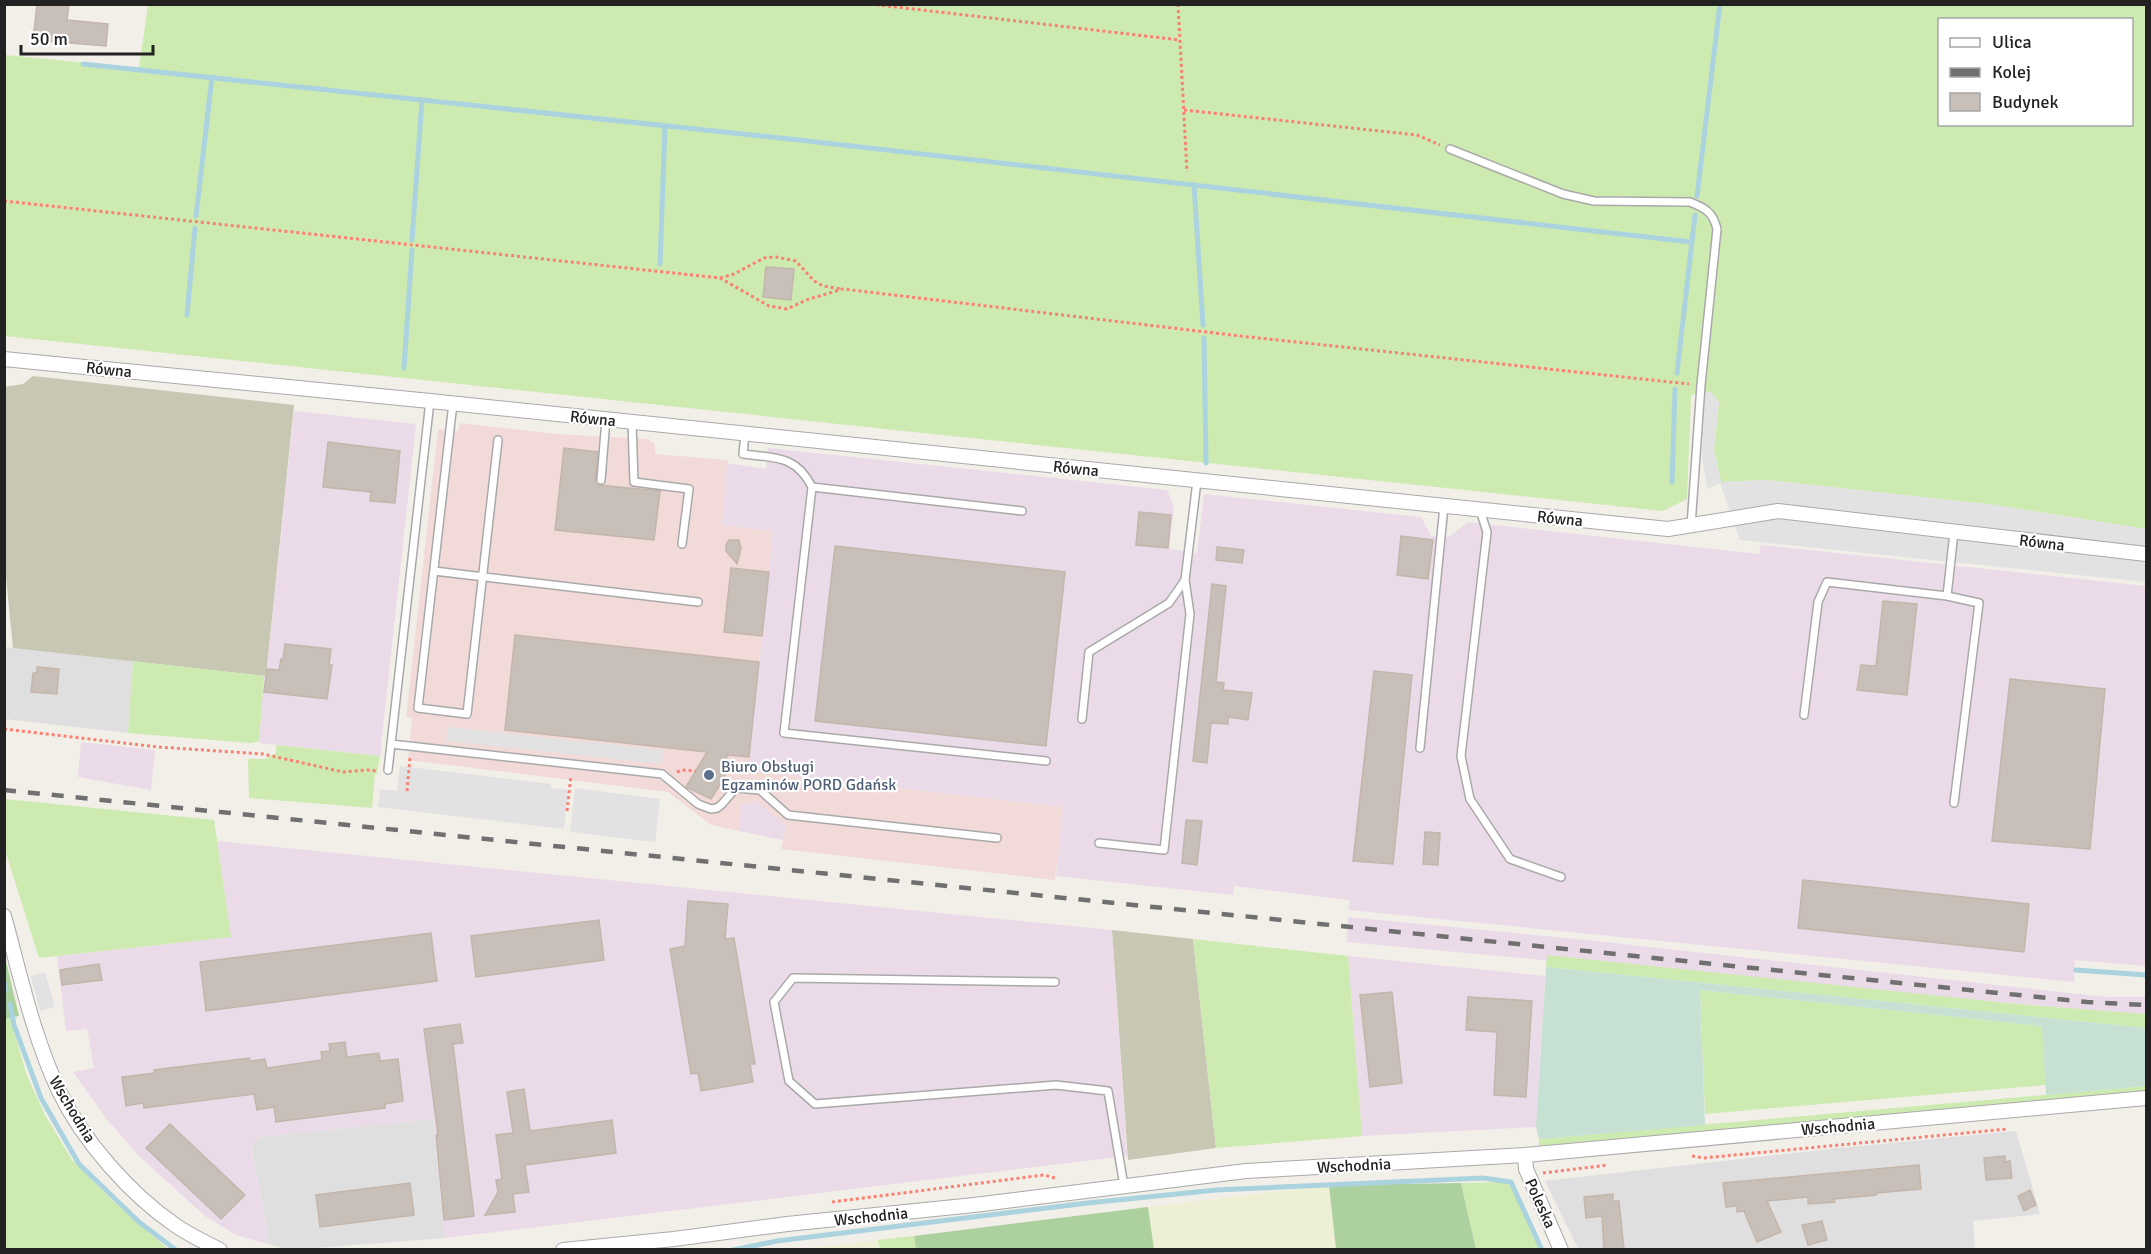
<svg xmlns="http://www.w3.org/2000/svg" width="2151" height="1254" viewBox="0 0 2151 1254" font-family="Signika,sans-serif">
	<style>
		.residential { fill: #e0dfdf }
		.commercial { fill: #f2dad9 }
		.industrial { fill: #ebdbe8 }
		.construction { fill: #c7c7b4 }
		.farmland { fill: #eef0d5 }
		.grass { fill: #cdebb0; fill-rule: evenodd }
		.forest { fill: #add19e }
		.wetland { fill: #c6e0d4 }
		.parking { fill: #e2e2e2 }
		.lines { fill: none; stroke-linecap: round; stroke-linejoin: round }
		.stream { stroke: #aad3df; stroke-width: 5 }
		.building { fill: #c7bfb8; stroke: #c4b6ab; stroke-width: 1.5 }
		.lane-casing { stroke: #a9a9a9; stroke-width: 10 }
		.street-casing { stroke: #a9a9a9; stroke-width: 16 }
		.path { stroke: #fa8072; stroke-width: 3; stroke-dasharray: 3 3; stroke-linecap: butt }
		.lane { stroke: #fff; stroke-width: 7 }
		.street { stroke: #fff; stroke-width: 14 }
		.rail { stroke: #707070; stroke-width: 4.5; stroke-dasharray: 12 12; stroke-linecap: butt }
		.service-dot { fill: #5c6f8a; stroke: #fff; stroke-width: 2 }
		.labels { text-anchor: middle; stroke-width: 4.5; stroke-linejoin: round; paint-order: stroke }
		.street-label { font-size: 16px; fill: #222; stroke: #fff }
		.service-label { font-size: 16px; fill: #4e5e75; stroke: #fff; text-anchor: start }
	</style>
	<rect width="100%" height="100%" fill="#f2efe9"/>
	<!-- residential -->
	<path class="residential" d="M5,647l128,14 -5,72 -123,-14z
		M433,1119l12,119 -154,12 -27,-7 3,-12 -16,-87 9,-7z
		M2016,1131l24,83 -67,7 2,28h-397l-33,-68 294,-33z"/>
	<!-- commercial -->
	<path class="commercial" d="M460,423l97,11 90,5 8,5v10l73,6 -6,65 51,5 -25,241 316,36 -9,73 -274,-31 5,-23 -31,-25v3h-14l-2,27 -28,-6 -43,-33 -260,-32 4,-42 -6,-1 32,-288 20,2z"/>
	<!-- industrial -->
	<path class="industrial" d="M294,411l122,13 -36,332 -121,-13 5,-67h2l1,-7z
		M768,448l399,42 7,17 -5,42 28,4 7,-59 217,23 10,19 18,1 19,-15 291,32 2,-9 385,41v380l-71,-6 -1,22 -725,-72v-10l-115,-14 -1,9 -177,-19 7,-69 -315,-36 25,-240 -51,-6 5,-62 39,6z
		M81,742l74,8 -4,40 -73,-13z
		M755,800l31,26 -3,14 -44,-9 2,-28 13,1z
		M217,841l895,89 15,226 -682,82 -12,-119 -173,18 -9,8 16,86 -3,12 -28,-8 -31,-19 -66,-60 -34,-39 -32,-45 21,-4 -7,-39 -21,2 -9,-75 174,-19z
		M1348,917l229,22 529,58h40v17l-70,-5 -729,-67z
		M1348,956l197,20 -9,151 -174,9z"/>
	<!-- construction -->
	<path class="construction" d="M33,376l261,29 -28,271 -253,-28 -9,-91v-170l19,-3z
		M1112,930l81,9 23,209 -88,12z"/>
	<!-- farmland -->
	<path class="farmland" d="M1329,1185l7,64h-182l-6,-42z
		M878,1240l2,9 -88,1z"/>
	<!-- grass -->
	<path class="grass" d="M148,5h1998v524l-151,-24 -229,-25 -45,2 -7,-33 5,-47 -9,-10 -19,3 -4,104 -24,12 -1658,-175 1,-281 133,13zM1940,20h192v104h-192z
		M133,661l131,15 -5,65 -8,2 -123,-10z
		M276,745l104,11 -3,18h-2l-3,34 -123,-10 -1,-39h17l11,-6z
		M5,799l209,21 17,117 -192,21 -34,-108z
		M1193,939l155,17 14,180 -146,12z
		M1547,955l470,49 129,10v14l-600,-61z
		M1700,990l342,36 4,59 -341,29z
		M10,1018l17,58 18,39 27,45 42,42 54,47h-163l-1,-230z
		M2146,1086v6l-607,54v-7z
		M1511,1182l31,67h-66l-15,-66z
		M914,1236l2,13h-36l-2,-9z"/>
	<!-- forest -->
	<path class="forest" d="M5,957l14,59 -14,3h-1z
		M1461,1183l15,66h-140l-7,-64z
		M1148,1207l6,42h-238l-2,-13z"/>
	<!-- wetland -->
	<path class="wetland" d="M1546,967l600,61v58l-100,9 -4,-69 -342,-36 5,135 -166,14 -3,-12z"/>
	<!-- parking -->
	<path class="parking" d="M1711,392l8,10 -5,47 7,33 45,-2 229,25 151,24v53l-406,-42 -20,-57 -13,6 -5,-33 3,-63z
		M448,727l215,23 -1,14 -216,-23z
		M400,766l151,18v4l17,2 -4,39 -186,-22 2,-18 17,2z
		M575,788l85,11 -5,43 -85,-10z
		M45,972l10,35 -15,4 -9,-35z"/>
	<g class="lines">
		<!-- stream -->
		<path class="stream" d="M83,64l716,76 892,102
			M1194,185l9,140
			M1697,196l23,-192
			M196,216l16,-139
			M412,240l10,-140
			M660,264l5,-138
			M187,315l8,-87
			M1204,338l2,125
			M404,368l8,-118
			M1677,373l18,-158
			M1672,482l3,-93
			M2076,970l70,5
			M4,982l2,8
			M10,1004l4,21 27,73 38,66 60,58 37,28
			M733,1250l44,-9 311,-38 128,-13 267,-12 28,4 31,68"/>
	</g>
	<!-- building -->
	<path class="building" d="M37,4h32l-2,16 41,4 -2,22 -73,-6z
		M766,267l28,2 -3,31 -28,-3z
		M328,442l72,9 -5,52 -25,-2 1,-9 -48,-5z
		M564,448l34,4 -3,31 3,2 62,6 -6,49 -99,-10z
		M1139,512l32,3 -3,33 -32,-3z
		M1401,536l32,4 -5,39 -31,-4z
		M729,540h10l2,9 -4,15 -11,-13v-6z
		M835,546l230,26 -19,174 -231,-25z
		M1217,547l27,3 -2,13 -26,-3z
		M731,568l38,4 -7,64 -38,-4z
		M1212,584l14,2 -10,96 8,1 -1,7 29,3 -4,27 -20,-3v7l-17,-1 -4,40 -14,-2z
		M1883,601l34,3 -10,91 -50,-5 4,-25 15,1z
		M515,635l244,27 -10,95 -22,-2 -2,22 -14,22 -25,-12 21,-35 -202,-22z
		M285,644l46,5 -2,16h3l-5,34 -63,-7 3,-23 12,1 2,-11 2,1z
		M37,667l22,2 -2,25 -26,-2 2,-19h4z
		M1374,671l38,4 -19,189 -40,-3z
		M2010,679l95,10 -15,160 -98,-8z
		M1186,820l16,1 -5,44 -15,-2z
		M1425,832l15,1 -2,32 -15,-1z
		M1803,880l226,24 -5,48 -226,-24z
		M688,901l40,3 -3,35 9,-1 21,126h-5l3,18 -52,9 -3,-18 -7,1 -21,-125 15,-3z
		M599,920l5,40 -128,17 -5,-41z
		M431,933l6,48 -231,30 -6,-49z
		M99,964l3,16 -40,5 -2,-15z
		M1392,992l10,91 -32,4 -10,-92z
		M1468,997l64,4 -6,96 -32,-2 3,-63 -31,-2z
		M460,1024l3,19 -10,1 21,172 -30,4 -8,-85h2l-14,-106z
		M345,1042l2,15 32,-4 1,8 18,-2 5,42 -18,3v4l-109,14 -2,-15 -17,3 -3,-16 -110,14 -1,-5 -17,3 -4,-29 33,-4 -1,-3 95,-12 1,3 15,-2 2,9 55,-8 -1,-8 9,-1 -1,-7z
		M524,1089l6,42 82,-11 4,33 -91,12 4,27 -16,2 2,18 -30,3 13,-23 -2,-12 6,-1 -6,-44 17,-2 -6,-41z
		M170,1124l75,71 -24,24 -75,-71z
		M2005,1156v6l5,-1 2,17 -26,2 -2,-22z
		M1919,1165l2,24 -45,4v2l-42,4 1,3 -27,2v-7l-41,4 14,31 -24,10 -13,-31 -7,1v-6l-11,1 -3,-24z
		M410,1183l4,32 -94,12 -4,-32z
		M2030,1190l6,15 -12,6 -6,-15z
		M1613,1194v7h6l5,49h-20l-2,-34 -16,2 -2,-21z
		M1822,1221l5,19 -19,5 -6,-20z"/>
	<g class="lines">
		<defs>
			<path id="lane" d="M1450,149l113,45 31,7 96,1c15,6 23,10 27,27l-16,156 -10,141
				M453,403l-35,305 49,6 31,-274
				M632,422l2,60 55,7 -7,55
				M745,434l-2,20c32,4 53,1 69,33l-28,246 262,28
				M601,480l5,-61
				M812,487l210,24
				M1480,510l7,22 -26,224 9,43 40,60 51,18
				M434,571l264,31
				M1947,596l32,7 -25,200
				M1804,715l14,-113 9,-20 120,14 7,-64
				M1082,719l7,-67 80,-49 16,-23
				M391,744l271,30 36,30 13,5 6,-1 5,-4 14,-16 24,2 28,25 209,23
				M1420,748l24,-242
				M388,770l42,-369
				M1099,843l65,7 26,-236 -5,-34 12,-99
				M1055,982l-262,-4 -19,24 15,79 26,23 241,-19 52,6 16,95"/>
			<path id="street" d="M4,359l426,42 1238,128 110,-18 368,43
				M4,916c16,58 29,120 55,175 24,50 71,103 116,134 14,10 30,17 45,25
				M1525,1155l1,14 35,81
				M563,1250l111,-11 113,-15 187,-19 272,-34 279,-16 621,-57"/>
		</defs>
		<!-- lane casing -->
		<use href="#lane" class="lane-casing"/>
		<!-- street casing -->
		<use href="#street" class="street-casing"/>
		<!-- path -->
		<path class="path" d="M870,4l310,36
			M1178,4l9,168
			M1184,110l233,25 23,10
			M4,201l716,77 49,28 18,3 22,-10 34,-10 397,47 449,48
			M720,278l14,-4 30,-16 12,-1 20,4 18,20 9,5 18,3
			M4,729l154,18 105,7 80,18 25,-2 9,1
			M677,772l5,-2 14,1
			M407,791l3,-34
			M567,811l4,-35
			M1692,1156l11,2 304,-29
			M1543,1173l65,-8
			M832,1202l212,-27 11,3"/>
		<!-- lane -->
		<use href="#lane" class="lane"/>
		<!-- street -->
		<use href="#street" class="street"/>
		<!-- rail -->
		<path class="rail" d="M4,790l2083,212 59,3"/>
	</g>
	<!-- markers -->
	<circle class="service-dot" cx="709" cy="775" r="6"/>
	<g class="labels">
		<!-- street labels -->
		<g class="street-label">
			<text transform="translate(109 369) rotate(6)" y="6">Równa</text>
			<text transform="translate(593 418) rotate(6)" y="6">Równa</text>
			<text transform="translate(1076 468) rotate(6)" y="6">Równa</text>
			<text transform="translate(1560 518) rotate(6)" y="6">Równa</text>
			<text transform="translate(2042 542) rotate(7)" y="6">Równa</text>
			<text transform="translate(73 1109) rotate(59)" y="6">Wschodnia</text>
			<text transform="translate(1838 1126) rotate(-5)" y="6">Wschodnia</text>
			<text transform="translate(1354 1165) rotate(-3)" y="6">Wschodnia</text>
			<text transform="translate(1541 1203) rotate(66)" y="6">Poleska</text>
			<text transform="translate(871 1216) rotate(-6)" y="6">Wschodnia</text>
		</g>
		<!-- service labels -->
		<g class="service-label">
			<text x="721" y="772">Biuro Obsługi<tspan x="721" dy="18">Egzaminów PORD Gdańsk</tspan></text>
		</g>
	</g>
	<!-- border -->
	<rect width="2151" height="1254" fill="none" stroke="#222222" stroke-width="12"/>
	<!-- legend -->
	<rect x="1938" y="18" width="195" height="108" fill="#ffffff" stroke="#a7a7a7" stroke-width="1.5"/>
	<rect x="1950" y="38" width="30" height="9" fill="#ffffff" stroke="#a7a7a7" stroke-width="1.5"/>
	<text x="1992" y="48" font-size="18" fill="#222222">Ulica</text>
	<rect x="1950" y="68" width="30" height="9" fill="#707070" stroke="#a7a7a7" stroke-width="1.5"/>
	<text x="1992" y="78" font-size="18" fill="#222222">Kolej</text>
	<rect x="1950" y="93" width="30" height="18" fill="#c7bfb8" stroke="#a7a7a7" stroke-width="1.5"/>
	<text x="1992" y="108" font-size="18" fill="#222222">Budynek</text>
	<!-- scale -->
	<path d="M21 45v9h132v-9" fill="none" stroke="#222222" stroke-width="3"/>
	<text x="30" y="45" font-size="18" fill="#222222" stroke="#ffffff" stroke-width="4.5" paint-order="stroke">50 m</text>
</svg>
